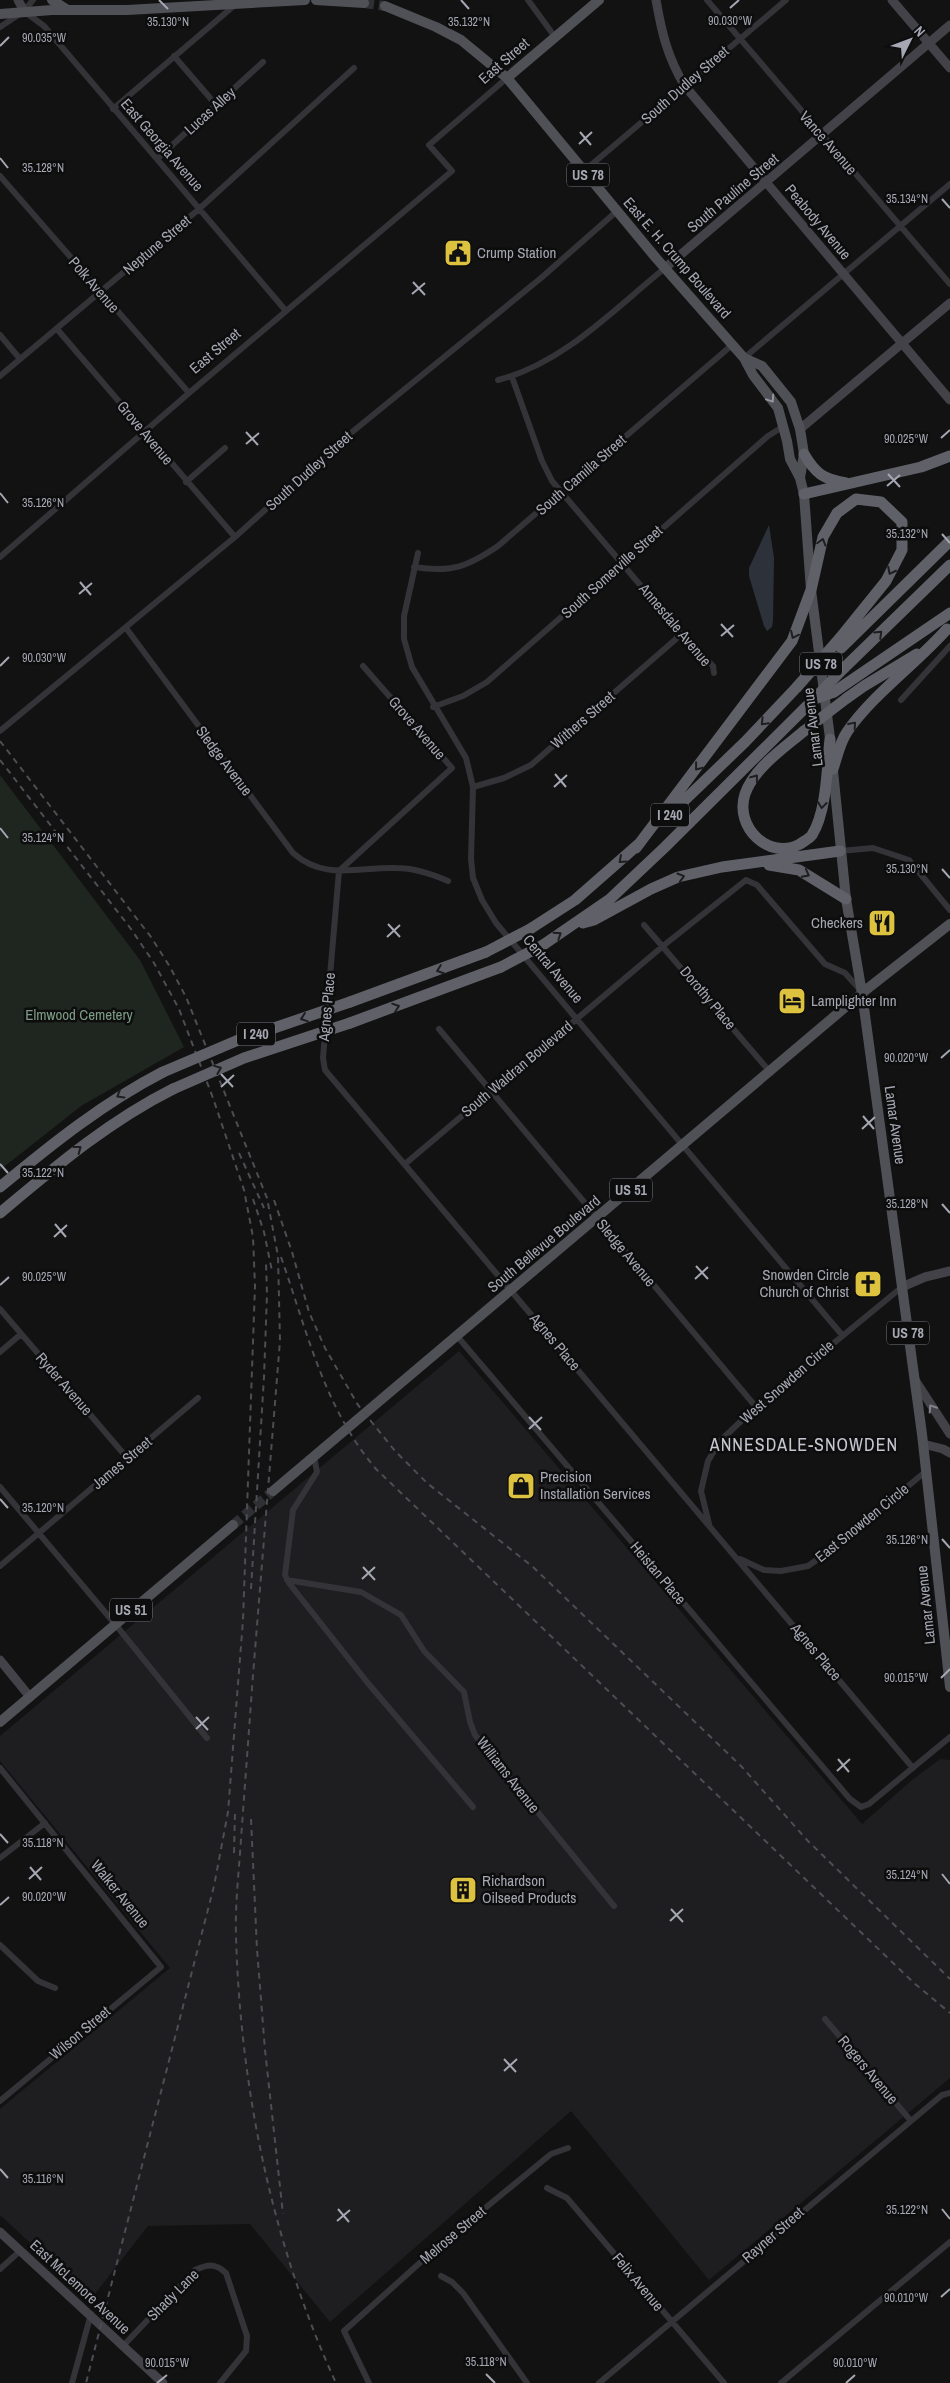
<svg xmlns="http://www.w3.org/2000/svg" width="950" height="2383" viewBox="0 0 950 2383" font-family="'Archivo Narrow',sans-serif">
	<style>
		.built { fill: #1e1e20 }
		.green { fill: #1f2620 }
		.water { fill: #2d323a }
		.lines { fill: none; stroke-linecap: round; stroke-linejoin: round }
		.primary-tunnel { stroke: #2f3033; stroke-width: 10; stroke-dasharray: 10 5; stroke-linecap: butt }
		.street { stroke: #333338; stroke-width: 6 }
		.secondary { stroke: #424248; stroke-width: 9 }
		.primary { stroke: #505057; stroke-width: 10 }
		.highway { stroke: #606168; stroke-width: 11 }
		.rail { stroke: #4d4d53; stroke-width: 2; stroke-dasharray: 6 5; stroke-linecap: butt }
		.highway-bridge { stroke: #606168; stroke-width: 11 }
		.oneway { stroke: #9496a0 }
		.oneway2 { stroke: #1e1e20 }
		.oneway3 { stroke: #82848d }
		.ticks { fill: none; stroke: #a5a7b2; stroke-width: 2 }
		.labels { text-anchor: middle; stroke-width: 5; stroke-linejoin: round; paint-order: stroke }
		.shield { fill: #0d0d0e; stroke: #777981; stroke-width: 1 }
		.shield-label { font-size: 14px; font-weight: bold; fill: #a5a7b2 }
		.street-label { font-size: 15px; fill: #a5a7b2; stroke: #0d0d0e }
		.poi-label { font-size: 15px; fill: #a5a7b2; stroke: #0d0d0e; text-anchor: start }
		.park-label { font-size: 15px; fill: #7e9c84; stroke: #0d0d0e }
		.quarter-label { font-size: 18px; letter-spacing: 1px; fill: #c5c6cf; stroke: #0d0d0e }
		.ticks-label { font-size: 12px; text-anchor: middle; fill: #a5a7b2; stroke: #0d0d0e; stroke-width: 5; stroke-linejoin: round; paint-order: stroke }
	</style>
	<rect width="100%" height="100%" fill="#121213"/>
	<!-- built -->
	<path class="built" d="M459,1351l403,473 50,-44 28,-21 10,1v318l-241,202 -138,-169 -241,211 -80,-98 -102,2 -57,73 -91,-84v-106l170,-141 -170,-207v-25z"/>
	<!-- green -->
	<path class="green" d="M0,775l140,185 44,87 -103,59 -81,64z"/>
	<!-- water -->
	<path class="water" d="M769,525l5,33 -1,62 -1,7 -5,4 -3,-5 -15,-50v-8z"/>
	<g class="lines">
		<!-- primary-tunnel -->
		<path class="primary-tunnel" d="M364,3l21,3
			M233,1525l40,-34"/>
		<!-- street -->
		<path class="street" d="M528,0l27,37
			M707,0l243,284
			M25,12l19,14 242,285
			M0,27l24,-16 9,-11
			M174,56l43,50
			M113,109l123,-105
			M157,159l106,-97
			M584,171l202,-171
			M0,176l189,217
			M57,329l178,208
			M0,335l20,24
			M744,358l206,-174
			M0,376l199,-167 155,-141
			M512,377l30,84 10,20 128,151 33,34 1,7
			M498,380c66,-17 116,-71 167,-112
			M186,482l39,-34
			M418,553l-14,63v23l8,28 54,91 7,29 -2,72 2,19 9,22 14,23 346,412
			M0,557l189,-164 263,-222 -23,-26 78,-67
			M414,567c37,6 53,0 84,-21l234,-201
			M126,628l167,225c32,28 64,14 103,15 19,0 36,6 52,13
			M901,700l49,-54
			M433,707l30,-11 24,-14 281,-246 16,-10
			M0,731l235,-194 111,-100 195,-159 76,-67
			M473,787l31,-9 27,-13 145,-126 4,-7
			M840,851l33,-3 36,12 41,50
			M339,871l-16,187 2,12 588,698
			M339,871l113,-103 -89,-102
			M644,925l127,148
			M439,1029l317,378
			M405,1164l258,-218 83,-66 11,5 68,79 20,9 16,18
			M0,1309l128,150
			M457,1336l393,463 11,8 8,-3 81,-67
			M0,1352l21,-18
			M314,1457l3,15 -24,38 -8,65 4,8 78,99 106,125
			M0,1487l115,137 92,114
			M709,1524l-8,-33 7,-30 12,-20 36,-34 146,-120
			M740,1559l24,11 17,1 27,-5 27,-19 90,-75
			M0,1566l198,-168
			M287,1580l74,12 40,23 23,36 40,41 6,30 5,13 139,171
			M0,1768l161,199 -161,134
			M0,1858l45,-35
			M0,1945l38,36 17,7
			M825,2019l86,102
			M547,2188l20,10 157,185
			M0,2269l20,-18
			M441,2276l11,6 11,11 64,90
			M123,2346l72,-76c13,-6 20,-7 31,3l21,63 -1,15 -26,32
			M72,2383l19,-69
			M369,2383l-25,-52 89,-80 118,-97 17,-6
			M599,2383l312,-262 31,-26 8,-2
			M781,2383l169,-141"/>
		<!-- secondary -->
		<path class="secondary" d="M18,0l6,11
			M656,0c6,34 11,55 28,85l266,315
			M892,0l58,68
			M665,268l285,-243
			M800,429l150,-126
			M902,1287l23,-10 25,-6
			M915,1380l35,54
			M923,1444l20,5 7,4
			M0,1660l30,37
			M0,2232l163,151"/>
		<!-- primary -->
		<path class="primary" d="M52,0l14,9
			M316,0l48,3
			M385,6l51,21 25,13 46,38 149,180 88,100 9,17 25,33 9,33 3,18 10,19 4,16 7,96 20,156
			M0,14l52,-4h75l178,-10
			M507,78l92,-78
			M744,358l18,8 29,36 9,27 4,25 -4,24
			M832,761l14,138 16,94 60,441 28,253
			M273,1491l589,-498 88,-69
			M0,1722l233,-197"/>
		<!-- highway -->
		<path class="highway" d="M804,454c12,20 19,25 42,29
			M804,494l117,-27 29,-11
			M841,648l109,-107
			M844,668l106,-103
			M834,692l116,-79
			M847,698l17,-12 53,-32
			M804,731c-20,17 -50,37 -59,63 -11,33 24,67 55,50 4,-3 9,-5 12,-9 15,-24 15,-68 18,-96
			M833,769c4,-12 7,-27 14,-37 24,-36 70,-69 100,-103
			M664,820l81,-78 52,-55
			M636,848l156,-207 19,-51 12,-53 14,-24 19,-14 25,3 21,20v28l-16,31 -46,57
			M769,865l30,5 47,29
			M583,923l11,-3 57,-31 27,-12 44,-10 118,-16
			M530,929l45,-29 65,-57
			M543,945l67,-46 55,-52 148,-147
			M350,1002l136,-50
			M350,1023l151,-56
			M0,1187c52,-43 103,-84 163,-115
			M0,1213c55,-46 109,-92 173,-124"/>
		<!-- rail -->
		<path class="rail" d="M0,741l151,196 19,30 16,30 81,201 11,58 2,85c-9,111 -18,223 -27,334 -4,55 -8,109 -12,164 -2,32 -6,64 -5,96 4,152 36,309 100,448
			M0,760l131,169 23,34 25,46 34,89 31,92 9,47 2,49 -12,334 -15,192 -14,74 -128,497
			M239,1153l25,55
			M253,1199l11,33 8,39
			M274,1200l18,52 17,60 16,36 33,57 37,46 32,32 106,84 208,199 67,75 142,138
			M281,1257c26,74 43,151 95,212l538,514 36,30
			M251,1589l13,-212 3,-83 -1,-32
			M251,1819l6,130 8,101 18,164
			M234,1853l1,-42"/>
		<!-- highway-bridge -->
		<path class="highway-bridge" d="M797,687l43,-49
			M817,698l17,-6
			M813,700l31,-32
			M804,731l43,-33
			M486,952l44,-23
			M501,967l42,-22
			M163,1072l73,-31 114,-39
			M173,1089l71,-31 106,-35"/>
	</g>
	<!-- one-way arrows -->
	<defs><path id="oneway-chevron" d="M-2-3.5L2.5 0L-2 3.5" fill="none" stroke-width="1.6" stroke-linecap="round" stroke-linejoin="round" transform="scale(1.25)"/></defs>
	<use class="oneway" href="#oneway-chevron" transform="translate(771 399) rotate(56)"/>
	<g class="oneway2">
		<use href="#oneway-chevron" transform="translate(822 542) rotate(-74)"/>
		<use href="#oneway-chevron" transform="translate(891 571) rotate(117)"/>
		<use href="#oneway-chevron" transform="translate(879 634) rotate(-44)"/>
		<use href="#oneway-chevron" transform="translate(794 635) rotate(116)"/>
		<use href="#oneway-chevron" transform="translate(764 722) rotate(134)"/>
		<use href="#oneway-chevron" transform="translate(853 725) rotate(-49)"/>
		<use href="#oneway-chevron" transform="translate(698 767) rotate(128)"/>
		<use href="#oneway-chevron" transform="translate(755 778) rotate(-53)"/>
		<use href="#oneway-chevron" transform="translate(822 805) rotate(97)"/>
		<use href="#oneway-chevron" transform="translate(622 860) rotate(138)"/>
		<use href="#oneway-chevron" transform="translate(806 874) rotate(28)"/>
		<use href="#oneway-chevron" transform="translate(681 877) rotate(-16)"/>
		<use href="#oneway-chevron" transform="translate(558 935) rotate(-33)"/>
		<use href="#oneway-chevron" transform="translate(440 970) rotate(160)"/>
		<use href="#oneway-chevron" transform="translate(396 1007) rotate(-19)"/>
		<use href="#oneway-chevron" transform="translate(304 1018) rotate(161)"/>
		<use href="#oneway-chevron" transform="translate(218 1069) rotate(-22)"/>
		<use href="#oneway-chevron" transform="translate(120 1095) rotate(149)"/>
		<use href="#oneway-chevron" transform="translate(78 1149) rotate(-37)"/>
	</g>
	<use class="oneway3" href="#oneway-chevron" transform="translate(932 1408) rotate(-123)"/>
	<!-- ticks -->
	<path class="ticks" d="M159,0l9,9M461,0l8,9M730,8l9,-8M0,46l9,-9M580,132l11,13M579,144l13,-12M0,158l8,10M942,199l8,9M413,282l12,13M412,294l13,-11M246,432l12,13M941,438l9,-8M246,444l13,-11M888,474l12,13M887,486l13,-11M0,493l8,10M942,534l8,9M80,582l11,13M79,594l13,-11M721,624l12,13M721,636l13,-11M0,666l9,-9M555,774l11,13M554,787l13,-12M0,828l8,10M942,869l8,9M388,924l12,13M387,937l13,-12M941,1058l9,-8M221,1074l12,13M221,1087l13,-12M863,1116l11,13M862,1129l13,-12M0,1164l8,9M942,1204l8,9M55,1224l11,13M54,1237l13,-12M696,1266l12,13M695,1279l13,-12M0,1285l9,-8M529,1417l12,13M529,1429l13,-12M0,1499l8,9M942,1539l8,9M363,1567l12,13M362,1579l13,-12M941,1678l9,-9M196,1717l12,13M196,1729l13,-12M838,1759l11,13M837,1771l13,-12M0,1834l8,9M30,1867l11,13M942,1874l8,10M29,1879l13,-12M0,1905l9,-8M671,1909l12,13M670,1921l13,-12M504,2059l12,13M504,2071l13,-12M0,2169l8,9M338,2209l11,13M942,2209l8,10M337,2221l13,-11M941,2297l9,-8M486,2374l9,9M157,2383l10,-8M846,2383l9,-8"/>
	<!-- icons -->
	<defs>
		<symbol id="civic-square" viewBox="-11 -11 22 22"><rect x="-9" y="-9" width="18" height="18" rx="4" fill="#ddc240" stroke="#0d0d0e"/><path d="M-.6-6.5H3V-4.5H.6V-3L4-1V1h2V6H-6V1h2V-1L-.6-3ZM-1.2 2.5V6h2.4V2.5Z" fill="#111"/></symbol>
		<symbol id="restaurant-square" viewBox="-11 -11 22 22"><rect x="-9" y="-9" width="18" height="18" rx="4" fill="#ddc240" stroke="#0d0d0e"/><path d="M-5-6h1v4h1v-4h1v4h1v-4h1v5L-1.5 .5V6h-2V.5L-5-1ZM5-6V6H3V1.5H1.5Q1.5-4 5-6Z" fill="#111"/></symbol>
		<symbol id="hotel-square" viewBox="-11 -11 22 22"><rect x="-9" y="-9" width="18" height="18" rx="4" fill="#ddc240" stroke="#0d0d0e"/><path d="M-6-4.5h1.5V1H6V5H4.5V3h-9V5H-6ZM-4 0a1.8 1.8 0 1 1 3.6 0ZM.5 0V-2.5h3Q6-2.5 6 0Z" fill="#111"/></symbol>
		<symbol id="church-square" viewBox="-11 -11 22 22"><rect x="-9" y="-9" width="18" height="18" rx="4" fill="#ddc240" stroke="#0d0d0e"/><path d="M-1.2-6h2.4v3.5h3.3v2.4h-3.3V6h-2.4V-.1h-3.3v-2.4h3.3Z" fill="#111"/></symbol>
		<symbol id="shop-square" viewBox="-11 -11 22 22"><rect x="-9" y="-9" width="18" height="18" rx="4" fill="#ddc240" stroke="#0d0d0e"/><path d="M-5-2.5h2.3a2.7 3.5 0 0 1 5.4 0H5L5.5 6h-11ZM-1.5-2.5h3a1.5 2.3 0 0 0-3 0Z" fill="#111"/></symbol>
		<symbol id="building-square" viewBox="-11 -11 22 22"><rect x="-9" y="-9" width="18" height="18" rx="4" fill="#ddc240" stroke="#0d0d0e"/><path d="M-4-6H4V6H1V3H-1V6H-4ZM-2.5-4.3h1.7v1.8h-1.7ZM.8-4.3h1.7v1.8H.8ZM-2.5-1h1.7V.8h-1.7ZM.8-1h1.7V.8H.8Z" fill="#111"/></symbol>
	</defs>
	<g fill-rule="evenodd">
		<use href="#civic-square" x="442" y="237" width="32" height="32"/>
		<use href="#restaurant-square" x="866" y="907" width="32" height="32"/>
		<use href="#hotel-square" x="776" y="985" width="32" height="32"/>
		<use href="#church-square" x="852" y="1268" width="32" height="32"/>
		<use href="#shop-square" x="505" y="1470" width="32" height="32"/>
		<use href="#building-square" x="447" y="1874" width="32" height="32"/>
	</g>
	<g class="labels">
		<!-- shield labels -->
		<g class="shield">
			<rect x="567" y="163.5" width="42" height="23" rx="4"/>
			<rect x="800" y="652.5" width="42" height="23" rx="4"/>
			<rect x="651" y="803.5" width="38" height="23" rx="4"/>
			<rect x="237" y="1022.5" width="38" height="23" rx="4"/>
			<rect x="610" y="1178.5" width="42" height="23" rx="4"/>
			<rect x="887" y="1321.5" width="42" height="23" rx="4"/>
			<rect x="110" y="1598.5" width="42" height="23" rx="4"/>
		</g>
		<g class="shield-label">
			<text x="588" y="180">US 78</text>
			<text x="821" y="669">US 78</text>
			<text x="670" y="820">I 240</text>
			<text x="256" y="1039">I 240</text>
			<text x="631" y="1195">US 51</text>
			<text x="908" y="1338">US 78</text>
			<text x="131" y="1615">US 51</text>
		</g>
		<!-- street labels -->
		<g class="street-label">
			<text transform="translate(504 61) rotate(-41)" y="5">East Street</text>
			<text transform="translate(685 85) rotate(-41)" y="5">South Dudley Street</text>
			<text transform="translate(210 111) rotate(-42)" y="5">Lucas Alley</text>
			<text transform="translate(828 143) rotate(49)" y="5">Vance Avenue</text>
			<text transform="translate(162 145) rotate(49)" y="5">East Georgia Avenue</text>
			<text transform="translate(733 193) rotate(-40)" y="5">South Pauline Street</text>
			<text transform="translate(818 222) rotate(50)" y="5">Peabody Avenue</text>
			<text transform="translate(157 245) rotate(-40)" y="5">Neptune Street</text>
			<text transform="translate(677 258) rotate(49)" y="5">East E. H. Crump Boulevard</text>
			<text transform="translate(94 285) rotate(49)" y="5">Polk Avenue</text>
			<text transform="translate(215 351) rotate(-40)" y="5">East Street</text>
			<text transform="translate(145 433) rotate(50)" y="5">Grove Avenue</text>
			<text transform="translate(309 471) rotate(-42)" y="5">South Dudley Street</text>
			<text transform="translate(581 475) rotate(-41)" y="5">South Camilla Street</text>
			<text transform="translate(612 572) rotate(-42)" y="5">South Somerville Street</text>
			<text transform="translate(675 625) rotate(50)" y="5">Annesdale Avenue</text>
			<text transform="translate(583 720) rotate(-41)" y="5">Withers Street</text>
			<text transform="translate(813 727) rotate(-97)" y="5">Lamar Avenue</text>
			<text transform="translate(417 728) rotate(49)" y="5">Grove Avenue</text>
			<text transform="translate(224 761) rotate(53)" y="5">Sledge Avenue</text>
			<text transform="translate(553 969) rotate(50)" y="5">Central Avenue</text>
			<text transform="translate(708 998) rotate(50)" y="5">Dorothy Place</text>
			<text transform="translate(327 1007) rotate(-85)" y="5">Agnes Place</text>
			<text transform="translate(517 1069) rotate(-40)" y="5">South Waldran Boulevard</text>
			<text transform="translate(895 1125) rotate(82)" y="5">Lamar Avenue</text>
			<text transform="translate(544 1244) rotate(-40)" y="5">South Bellevue Boulevard</text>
			<text transform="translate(626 1253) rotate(50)" y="5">Sledge Avenue</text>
			<text transform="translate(555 1342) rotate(50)" y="5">Agnes Place</text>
			<text transform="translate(787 1382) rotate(-41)" y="5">West Snowden Circle</text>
			<text transform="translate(64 1384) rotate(49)" y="5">Ryder Avenue</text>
			<text transform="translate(122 1463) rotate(-40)" y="5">James Street</text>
			<text transform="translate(862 1523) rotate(-39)" y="5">East Snowden Circle</text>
			<text transform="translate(658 1573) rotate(50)" y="5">Heistan Place</text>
			<text transform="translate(926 1605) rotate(-96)" y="5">Lamar Avenue</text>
			<text transform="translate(816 1652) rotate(50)" y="5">Agnes Place</text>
			<text transform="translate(508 1775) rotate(52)" y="5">Williams Avenue</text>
			<text transform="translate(120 1894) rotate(51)" y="5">Walker Avenue</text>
			<text transform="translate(80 2033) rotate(-40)" y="5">Wilson Street</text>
			<text transform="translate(868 2070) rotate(50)" y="5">Rogers Avenue</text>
			<text transform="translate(453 2235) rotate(-40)" y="5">Melrose Street</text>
			<text transform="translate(773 2235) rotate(-41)" y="5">Rayner Street</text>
			<text transform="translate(638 2282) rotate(50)" y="5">Felix Avenue</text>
			<text transform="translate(80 2287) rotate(43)" y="5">East McLemore Avenue</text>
			<text transform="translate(173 2295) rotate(-45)" y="5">Shady Lane</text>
		</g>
		<!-- poi labels -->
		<g class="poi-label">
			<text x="477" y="258">Crump Station</text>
			<text x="863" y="928" text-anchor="end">Checkers</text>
			<text x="811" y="1006">Lamplighter Inn</text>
			<text x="849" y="1280" text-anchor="end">Snowden Circle<tspan x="849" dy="17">Church of Christ</tspan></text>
			<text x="540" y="1482">Precision<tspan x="540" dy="17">Installation Services</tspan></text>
			<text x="482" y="1886">Richardson<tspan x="482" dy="17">Oilseed Products</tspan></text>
		</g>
		<!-- park labels -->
		<g class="park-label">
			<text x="79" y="1020">Elmwood Cemetery</text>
		</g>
		<!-- quarter labels -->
		<g class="quarter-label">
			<text x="804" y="1451">ANNESDALE-SNOWDEN</text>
		</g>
	</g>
	<g class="ticks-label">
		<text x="730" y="25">90.030°W</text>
		<text x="168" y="26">35.130°N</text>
		<text x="469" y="26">35.132°N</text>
		<text x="44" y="42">90.035°W</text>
		<text x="43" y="172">35.128°N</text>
		<text x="907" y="203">35.134°N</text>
		<text x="906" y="443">90.025°W</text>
		<text x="43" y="507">35.126°N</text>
		<text x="907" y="538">35.132°N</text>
		<text x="44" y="662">90.030°W</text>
		<text x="43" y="842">35.124°N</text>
		<text x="907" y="873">35.130°N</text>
		<text x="906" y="1062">90.020°W</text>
		<text x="43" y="1177">35.122°N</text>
		<text x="907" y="1208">35.128°N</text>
		<text x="44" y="1281">90.025°W</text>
		<text x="43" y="1512">35.120°N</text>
		<text x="907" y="1544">35.126°N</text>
		<text x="906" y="1682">90.015°W</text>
		<text x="43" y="1847">35.118°N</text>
		<text x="907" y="1879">35.124°N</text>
		<text x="44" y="1901">90.020°W</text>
		<text x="43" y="2183">35.116°N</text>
		<text x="907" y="2214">35.122°N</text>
		<text x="906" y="2302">90.010°W</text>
		<text x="486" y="2366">35.118°N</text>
		<text x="167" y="2367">90.015°W</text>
		<text x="855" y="2367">90.010°W</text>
	</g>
	<!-- north arrow -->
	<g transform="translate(910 40) rotate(48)" stroke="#0d0d0e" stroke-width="4" paint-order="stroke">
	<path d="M0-4L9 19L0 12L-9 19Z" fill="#a5a7b2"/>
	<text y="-8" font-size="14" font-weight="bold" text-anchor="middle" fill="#a5a7b2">N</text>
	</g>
</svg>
